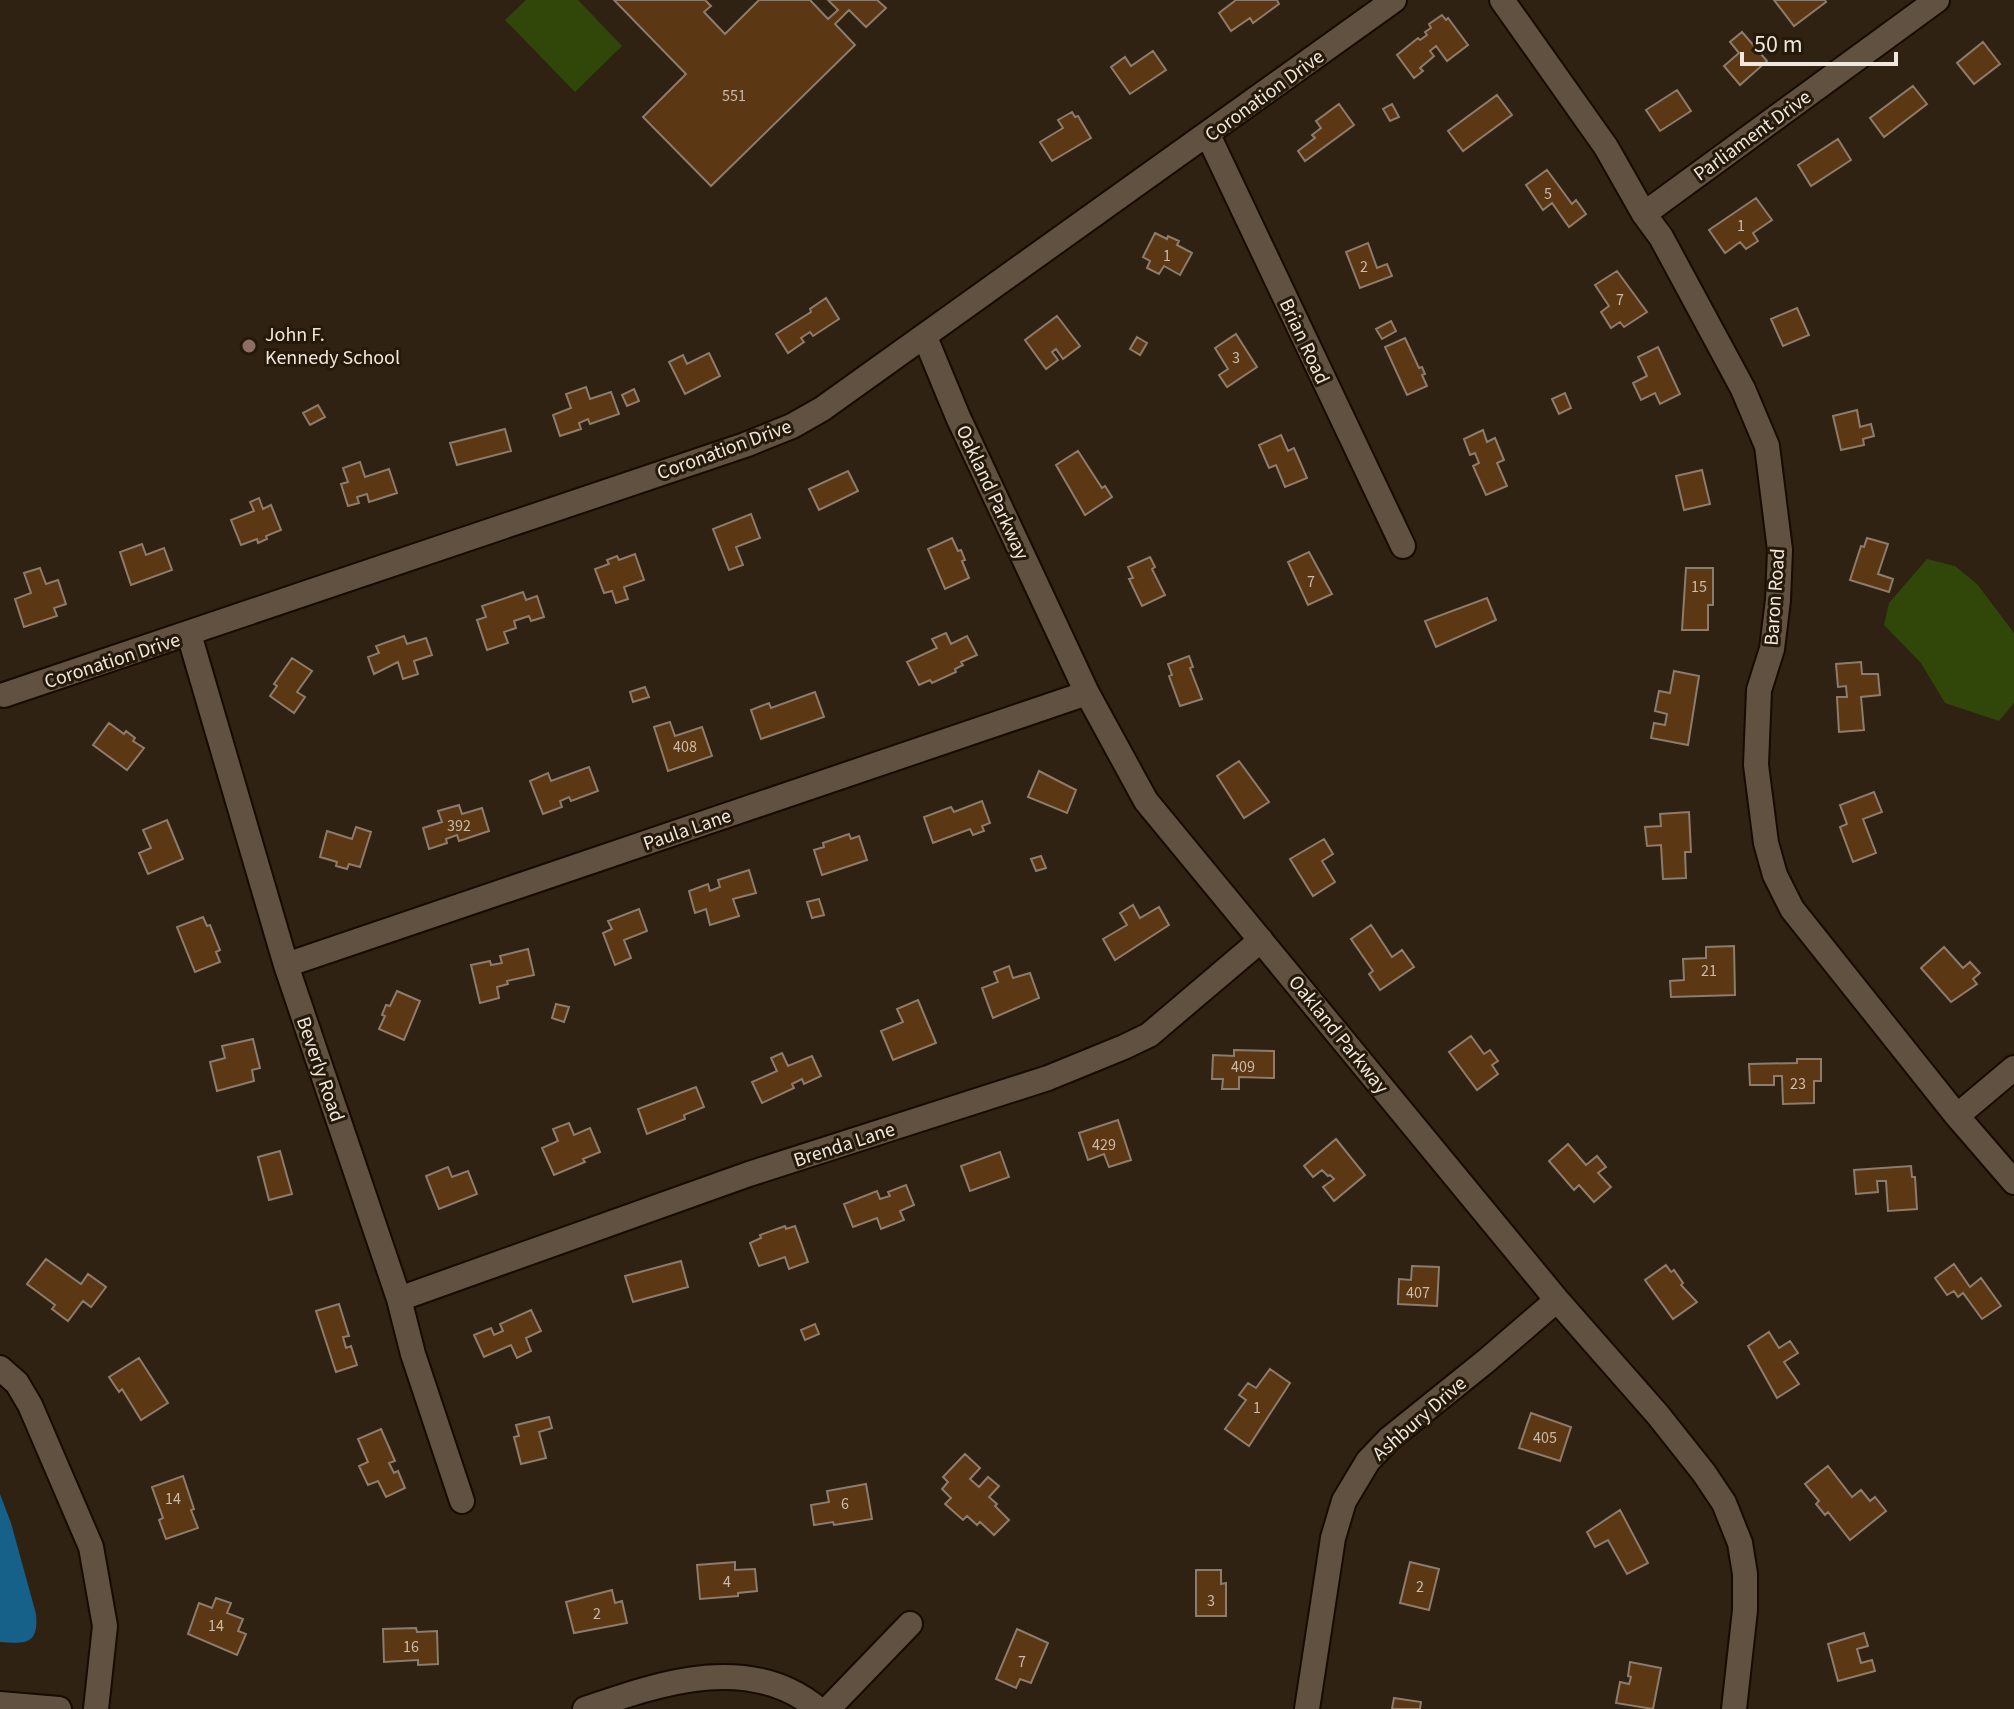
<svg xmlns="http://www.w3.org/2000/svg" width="2014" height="1709" viewBox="0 0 2014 1709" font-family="'Source Sans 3',sans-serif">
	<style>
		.green { fill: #304709 }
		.water { fill: #166189 }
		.building { fill: #5b3713; stroke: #8d7b6b; stroke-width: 2 }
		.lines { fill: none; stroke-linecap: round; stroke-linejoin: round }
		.minor-casing { stroke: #170b01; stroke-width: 28 }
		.minor { stroke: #605141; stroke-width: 24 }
		.education-dot { fill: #8d6e63; stroke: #25190a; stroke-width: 3 }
		.labels { text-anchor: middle; stroke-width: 6; stroke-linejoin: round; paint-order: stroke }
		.number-label { font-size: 16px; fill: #cabbaa }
		.street-label { font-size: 20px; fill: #efe7dd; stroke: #25190a }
		.poi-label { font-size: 20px; fill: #efe7dd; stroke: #25190a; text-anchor: start }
	</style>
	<rect width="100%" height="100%" fill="#2f2213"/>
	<!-- green -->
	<path class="green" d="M526,0h52l44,46 -47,46 -70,-72z
		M1927,559l28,7 22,18 37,49v70l-15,18 -54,-18 -24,-40 -37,-38 5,-22z"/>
	<!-- water -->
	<path class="water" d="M0,1494l11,29 25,91c3,31 -11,30 -36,28z"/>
	<!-- building -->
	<path class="building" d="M614,0h91l6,6 -7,6 21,22 34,-34h51l18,19 10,-9 -10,-10h49l9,8 -20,19 -17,-17 -14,14 20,21 -144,141 -68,-69 43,-43z
		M1277,0l2,4 -26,19 -3,-5 -19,13 -12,-18 17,-13z
		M1774,0h51l1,2 -32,24z
		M1442,15l4,5 2,-2 20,27 -21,16 -11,-15 -6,5 4,5 -14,12 3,3 -9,7 -17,-23 21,-17 2,2 7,-5 -2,-3 6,-4 -2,-4z
		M1742,32l25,29 -27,24 -16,-19 15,-13 -9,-11z
		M1983,42l17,22 -26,20 -17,-21z
		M1153,51l13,19 -36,24 -19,-27 14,-10 6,9z
		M1913,86l14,18 -43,33 -14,-19z
		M1677,90l14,21 -31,20 -14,-21z
		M1497,95l15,20 -49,36 -15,-20z
		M1339,104l15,21 -49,36 -7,-10 17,-13 -3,-3 9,-7 -5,-7z
		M1392,104l7,13 -9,4 -7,-12z
		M1072,112l3,5 3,-1 13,22 -39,23 -12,-19 23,-14 -5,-8z
		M1838,139l13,21 -40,26 -13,-21z
		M1547,170l25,34 4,-4 10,14 -17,13 -17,-24 -9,7 -17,-25z
		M1756,198l16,22 -19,13 5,8 -12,8 -6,-7 -15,11 -16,-23z
		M1155,233l12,6 1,-3 11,5 -2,4 15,8 -12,22 -16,-9 -5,8 -12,-6 3,-7 -7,-4z
		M1368,243l9,25 10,-4 5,12 -32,12 -14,-36z
		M1617,271l30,41 -23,15 -4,-5 -9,6 -10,-16 8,-6 -14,-21z
		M826,298l13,21 -26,17 -3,-4 -9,6 3,4 -16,11 -12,-19 35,-22 -1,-3z
		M1797,308l12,27 -26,11 -12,-27z
		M1057,316l23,30 -17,13 -7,-10 -4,3 6,8 -12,9 -21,-29z
		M1391,321l5,10 -14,8 -6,-10z
		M1236,334l21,33 -30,20 -8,-12 9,-6 -13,-21z
		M1137,337l10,6 -7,12 -10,-6z
		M1405,338l14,30 3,-1 3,7 -3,1 5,11 -20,9 -22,-48z
		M1658,347l22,47 -20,10 -5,-11 -14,7 -8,-17 14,-7 -9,-19z
		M709,353l11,23 -35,18 -16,-32 14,-7 4,9z
		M586,387l4,12 21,-7 8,22 -29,10 -2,-5 -9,4 2,6 -21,7 -7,-21 18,-7 -5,-14z
		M634,389l5,12 -12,5 -5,-11z
		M1565,393l6,15 -12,6 -7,-15z
		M318,405l7,12 -15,8 -7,-12z
		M1857,410l3,17 11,-3 3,12 -11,3 1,6 -23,5 -8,-34z
		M505,429l6,22 -54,14 -7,-22z
		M1483,430l4,12 8,-4 9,22 -7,3 10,23 -21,9 -13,-29 6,-3 -4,-10 -5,2 -6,-16z
		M1281,435l7,16 6,-3 13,30 -22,9 -9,-22 -7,3 -10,-23z
		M1078,451l24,37 3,-2 7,11 -27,18 -29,-50z
		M360,462l5,15 24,-8 8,24 -28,9 -2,-8 -10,3 2,6 -11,3 -7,-22 7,-2 -5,-14z
		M1702,470l8,34 -26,6 -8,-34z
		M848,471l10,20 -39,19 -10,-21z
		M259,498l4,11 8,-4 10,25 -15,6 1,3 -9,4 -1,-4 -16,6 -10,-25 23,-9 -4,-9z
		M751,514l9,24 -24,9 7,18 -14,5 -16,-41z
		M952,538l6,13 3,-1 4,10 -3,1 7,17 -24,11 -17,-40z
		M1867,538l21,6 -10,30 15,5 -4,13 -39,-12 11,-34 3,1z
		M142,544l4,11 18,-7 8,22 -41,15 -11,-33z
		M1309,552l23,42 -24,11 -20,-43z
		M635,554l9,26 -20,7 4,12 -12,4 -4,-12 -8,2 -9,-24 14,-5 -2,-4 10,-4 2,4z
		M1150,557l5,10 -3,2 13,26 -23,11 -13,-27 4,-1 -5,-11z
		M40,568l6,16 12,-4 8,24 -12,4 3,8 -33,11 -9,-28 16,-6 -7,-20z
		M1686,568h27v37h-5v25h-26z
		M523,592l3,8 11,-4 7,21 -13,4 -2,-5 -15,5 2,7 -12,4 4,11 -21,7 -10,-30 9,-3 -4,-11z
		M1487,598l9,22 -60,27 -11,-26z
		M946,633l5,11 16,-8 10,19 -16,7 2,3 -8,4 1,3 -24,11 -2,-3 -11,5 -12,-23 30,-14 -5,-9z
		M404,636l3,8 19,-6 6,17 -18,6 4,13 -15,5 -5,-17 -24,12 -6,-17 11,-4 -3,-7z
		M1189,656l4,11 -3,1 12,31 -22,7 -11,-30 3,-1 -4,-11z
		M292,658l20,13 -15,21 8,5 -11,16 -24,-17 7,-10 -3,-2z
		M1861,662l1,12h16l2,21 -19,2 3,33 -25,2 -2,-35h10l-1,-11 -8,1 -2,-23z
		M1674,671l25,5 -11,69 -37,-7 3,-15 11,2 2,-11 -12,-3 4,-20 11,2z
		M645,687l4,10 -16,5 -3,-10z
		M815,692l9,25 -63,22 -10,-29 18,-7 2,5z
		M670,722l5,14 27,-9 10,29 -44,15 -14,-44z
		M109,723l15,11 2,-3 9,7 -2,3 11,7 -17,22 -34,-25z
		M1239,761l30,41 -25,16 -27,-42z
		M589,767l9,24 -27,10 -2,-4 -9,4 2,6 -19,7 -13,-33 18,-8 3,8z
		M1039,771l37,19 -9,23 -39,-16z
		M1874,792l8,20 -19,7 13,34 -23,9 -13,-35 7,-3 -7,-19z
		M982,801l8,22 -8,3 2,5 -11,4 -3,-6 -37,14 -9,-26 27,-10 3,5z
		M459,805l3,9 20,-6 7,23 -30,10 -2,-6 -11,4 1,4 -18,6 -6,-21 19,-6 -4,-11z
		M1689,812l2,40h-6l1,26 -23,1 -2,-34 -14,1 -2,-19 16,-1 -1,-12z
		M167,820l16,39 -35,15 -9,-21 12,-5 -8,-18z
		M356,827l15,5 -11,35 -11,-3 -2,5 -11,-3 1,-4 -17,-5 7,-26 25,8z
		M849,834l2,5 8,-3 8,24 -45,15 -8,-25 10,-3 -1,-4z
		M1324,839l9,15 -11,7 13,21 -22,14 -23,-37z
		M1041,856l5,12 -10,3 -5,-12z
		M749,870l7,23 -23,6 6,17 -29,9 -4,-16 -11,4 -6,-22 19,-7 2,7 10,-4 -2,-7z
		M819,899l5,16 -12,3 -5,-16z
		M1133,905l7,13 19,-11 10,18 -54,35 -12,-21 24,-14 -7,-12z
		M639,909l8,22 -23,9 7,18 -16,7 -12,-32 9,-4 -4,-8z
		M203,917l4,9 3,-1 10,25 -4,2 4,10 -25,10 -18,-45z
		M1371,925l21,32 10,-7 12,17 -34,23 -11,-16 4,-3 -22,-32z
		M1734,946l1,49 -64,2 -1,-16 14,-1 -1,-21 23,-1v-11z
		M1944,947l19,21 7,-6 10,11 -7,6 4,5 -26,18 -30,-34z
		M528,949l6,26 -27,6 1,3 -11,3 2,11 -19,5 -9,-38 19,-4 1,4 11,-2 -2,-7z
		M1009,966l4,12 17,-5 9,25 -46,20 -11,-30 16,-6 -4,-10z
		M397,991l23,10 -16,39 -25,-11 6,-13 -3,-1 4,-10 4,1z
		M918,1000l18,43 -43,17 -12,-29 22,-9 -6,-13z
		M556,1004l13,3 -5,15 -12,-4z
		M1471,1036l13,18 6,-4 8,11 -6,4 6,9 -21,16 -28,-38z
		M253,1039l7,29 -8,2 2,11 -37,10 -7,-29 15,-4 -3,-12z
		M1234,1050l40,1v27l-35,-1v12h-17l1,-10h-11l1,-24 21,1z
		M782,1053l6,13 24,-10 9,20 -17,8 -2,-5 -10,5 2,4 -32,15 -10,-21 25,-11 -6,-13z
		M1797,1059h24v22h-7v22l-31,1 -1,-28h-8v9h-24l-1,-21 48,-1z
		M696,1087l8,20 -20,8 1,4 -38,15 -9,-25z
		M1118,1120l13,40 -22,7 -5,-13 -16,6 -9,-27z
		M569,1123l5,12 16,-7 10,24 -17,7 2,3 -31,13 -12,-27 16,-7 -5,-12z
		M1336,1139l29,36 -31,26 -11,-14 11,-8 -4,-4 -2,1 -6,-6 -9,7 -9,-11z
		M1568,1144l18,21 11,-9 9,11 -8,6 13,14 -17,15 -15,-17 -5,5 -25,-29z
		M280,1151l12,43 -23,6 -11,-43z
		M1000,1152l9,25 -39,14 -9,-25z
		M1911,1166l1,11h3l2,32 -29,2 -2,-30h-9l1,11 -22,2 -2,-24z
		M448,1167l4,10 16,-6 9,23 -38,15 -13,-33z
		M906,1185l8,20 -14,6 4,9 -23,9 -4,-11 -24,9 -9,-23 33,-13 3,8 10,-3 -2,-4z
		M785,1226l1,3 9,-3 13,36 -19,7 -4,-12 -26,9 -9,-23 11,-5 -1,-3z
		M46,1259l35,25 7,-10 18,13 -15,20 -8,-6 -15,20 -16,-12 3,-4 -28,-21z
		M681,1261l7,26 -55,15 -8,-26z
		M1954,1264l16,23 11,-9 20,28 -19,13 -19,-26 -5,4 -4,-6 -7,4 -12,-17z
		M1666,1265l5,7 3,-2 9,13 -2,2 16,17 -24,17 -28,-39z
		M1412,1266l27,1 -2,39 -39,-2 1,-25 12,1z
		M339,1304l10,32 -6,1 3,11 5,-2 6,19 -21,7 -20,-61z
		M531,1310l10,21 -15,7 5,13 -14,7 -6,-13 -27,12 -10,-22 17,-7 3,7 9,-4 -3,-7z
		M815,1324l4,10 -14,6 -4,-10z
		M1769,1332l10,16 11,-7 8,12 -14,9 15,22 -22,14 -29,-52z
		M139,1358l29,45 -27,17 -19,-31 -3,3 -10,-15z
		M1270,1369l20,14 -41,63 -24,-17 21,-29 -7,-5 9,-12 8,5z
		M1531,1413l40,14 -11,34 -41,-13z
		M549,1417l3,11 -13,4 7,26 -25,6 -7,-27 5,-1 -3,-11z
		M381,1429l14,32 -6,2 5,10 4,-2 7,17 -19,9 -8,-16 -10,4 -9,-19 9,-4 -10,-23z
		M965,1454l15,14 -10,11 9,8 9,-10 11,9 -10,11 8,7 -2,2 14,14 -15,15 -14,-13 -3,3 -10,-9 -4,4 -18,-16 6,-6 -9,-9 6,-7 -5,-5z
		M1828,1466l24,31 9,-7 9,11 5,-4 11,14 -36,29 -22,-28 -3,3 -9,-11 3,-3 -14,-17z
		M183,1476l11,33 -3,1 7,18 -32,11 -7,-19 4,-2 -11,-31z
		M866,1484l6,35 -38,6 -1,-3 -19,3 -3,-20 18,-3 -2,-11z
		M1620,1510l28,53 -21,11 -19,-34 -13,7 -8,-15z
		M735,1562v8l20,-1 2,22 -19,2v3l-38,3 -3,-34z
		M1410,1562l29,7 -10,41 -29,-7z
		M1196,1570h25v14l5,-1v33h-30z
		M612,1590l3,13 7,-2 5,22 -53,10 -8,-31z
		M216,1598l15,5 -4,10 16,6 -5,12 8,3 -9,21 -49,-21 11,-31 13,5z
		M416,1628l1,4 20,-1 1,33 -20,1v-5l-34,2 -1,-33z
		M1017,1629l31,14 -17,40 -11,-4 -4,9 -20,-9z
		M1864,1633l4,13 -11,3 4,14 11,-3 3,11 -37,10 -10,-37z
		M1630,1662l31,6 -8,41 -37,-6 4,-21 9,2 2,-7 -3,-1z
		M1394,1698l27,4 -1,7h-28z"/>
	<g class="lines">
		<defs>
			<path id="minor" d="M1502,0l104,147 38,67 17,23 82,152 24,57 13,104 -2,50 -6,49 -13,41 -3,75 10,78 9,32 17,34 165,207 57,66
				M1208,135l195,411
				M1644,214l293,-214
				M925,337l33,80 129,276 59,108 411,499 101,115 46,58 20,30 16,40 5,31v36l-11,99
				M189,634l97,331 113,334 14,55 49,147
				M4,695l741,-250 47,-19 30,-17 572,-409
				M286,965l801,-272
				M1957,1116l57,-48
				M399,1299l350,-125 299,-96 76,-31 25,-12 112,-95
				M0,1368l17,15 13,22 61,142 14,79 -9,83
				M0,1704l59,5
				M585,1709c76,-26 164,-57 233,0
				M828,1709l82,-85
				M1307,1709l26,-171 11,-37 24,-40 21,-22 97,-78 71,-61"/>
		</defs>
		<!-- minor casing -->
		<use href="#minor" class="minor-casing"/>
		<!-- minor -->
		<use href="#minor" class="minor"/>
	</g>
	<!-- markers -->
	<circle class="education-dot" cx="249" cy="346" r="8"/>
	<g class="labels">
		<!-- number labels -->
		<g class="number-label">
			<text x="734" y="101">551</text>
			<text x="1548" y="199">5</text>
			<text x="1741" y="231">1</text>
			<text x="1167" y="261">1</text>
			<text x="1364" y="272">2</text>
			<text x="1620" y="305">7</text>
			<text x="1236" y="363">3</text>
			<text x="1311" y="587">7</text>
			<text x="1699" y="592">15</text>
			<text x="685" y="752">408</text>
			<text x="459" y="831">392</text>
			<text x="1709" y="976">21</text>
			<text x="1243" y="1072">409</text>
			<text x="1798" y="1089">23</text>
			<text x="1104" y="1150">429</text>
			<text x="1418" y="1298">407</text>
			<text x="1257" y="1413">1</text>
			<text x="1545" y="1443">405</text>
			<text x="173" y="1504">14</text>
			<text x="845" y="1509">6</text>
			<text x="727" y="1587">4</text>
			<text x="1420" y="1592">2</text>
			<text x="1211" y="1606">3</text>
			<text x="597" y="1619">2</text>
			<text x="216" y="1631">14</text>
			<text x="411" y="1652">16</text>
			<text x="1022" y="1667">7</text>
		</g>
		<!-- street labels -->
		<g class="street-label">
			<text transform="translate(1264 95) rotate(-36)" y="7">Coronation Drive</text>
			<text transform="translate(1752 135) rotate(-36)" y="7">Parliament Drive</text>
			<text transform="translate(1305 341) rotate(65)" y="7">Brian Road</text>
			<text transform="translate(724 449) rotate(-20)" y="7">Coronation Drive</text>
			<text transform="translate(993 492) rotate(65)" y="7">Oakland Parkway</text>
			<text transform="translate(1774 597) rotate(-86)" y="7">Baron Road</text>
			<text transform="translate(112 660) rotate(-18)" y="7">Coronation Drive</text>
			<text transform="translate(687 829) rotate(-19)" y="7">Paula Lane</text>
			<text transform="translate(1339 1034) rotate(51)" y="7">Oakland Parkway</text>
			<text transform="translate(321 1069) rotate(71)" y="7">Beverly Road</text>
			<text transform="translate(844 1144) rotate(-18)" y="7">Brenda Lane</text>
			<text transform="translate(1419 1418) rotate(-41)" y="7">Ashbury Drive</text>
		</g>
		<!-- poi labels -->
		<g class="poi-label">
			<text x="265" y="341">John F.<tspan x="265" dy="23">Kennedy School</tspan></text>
		</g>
	</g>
	<!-- scale -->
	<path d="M1742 52v12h154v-12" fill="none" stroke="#efe7dd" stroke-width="4"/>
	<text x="1754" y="52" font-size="24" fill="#efe7dd" stroke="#25190a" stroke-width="6" paint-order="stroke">50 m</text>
</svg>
